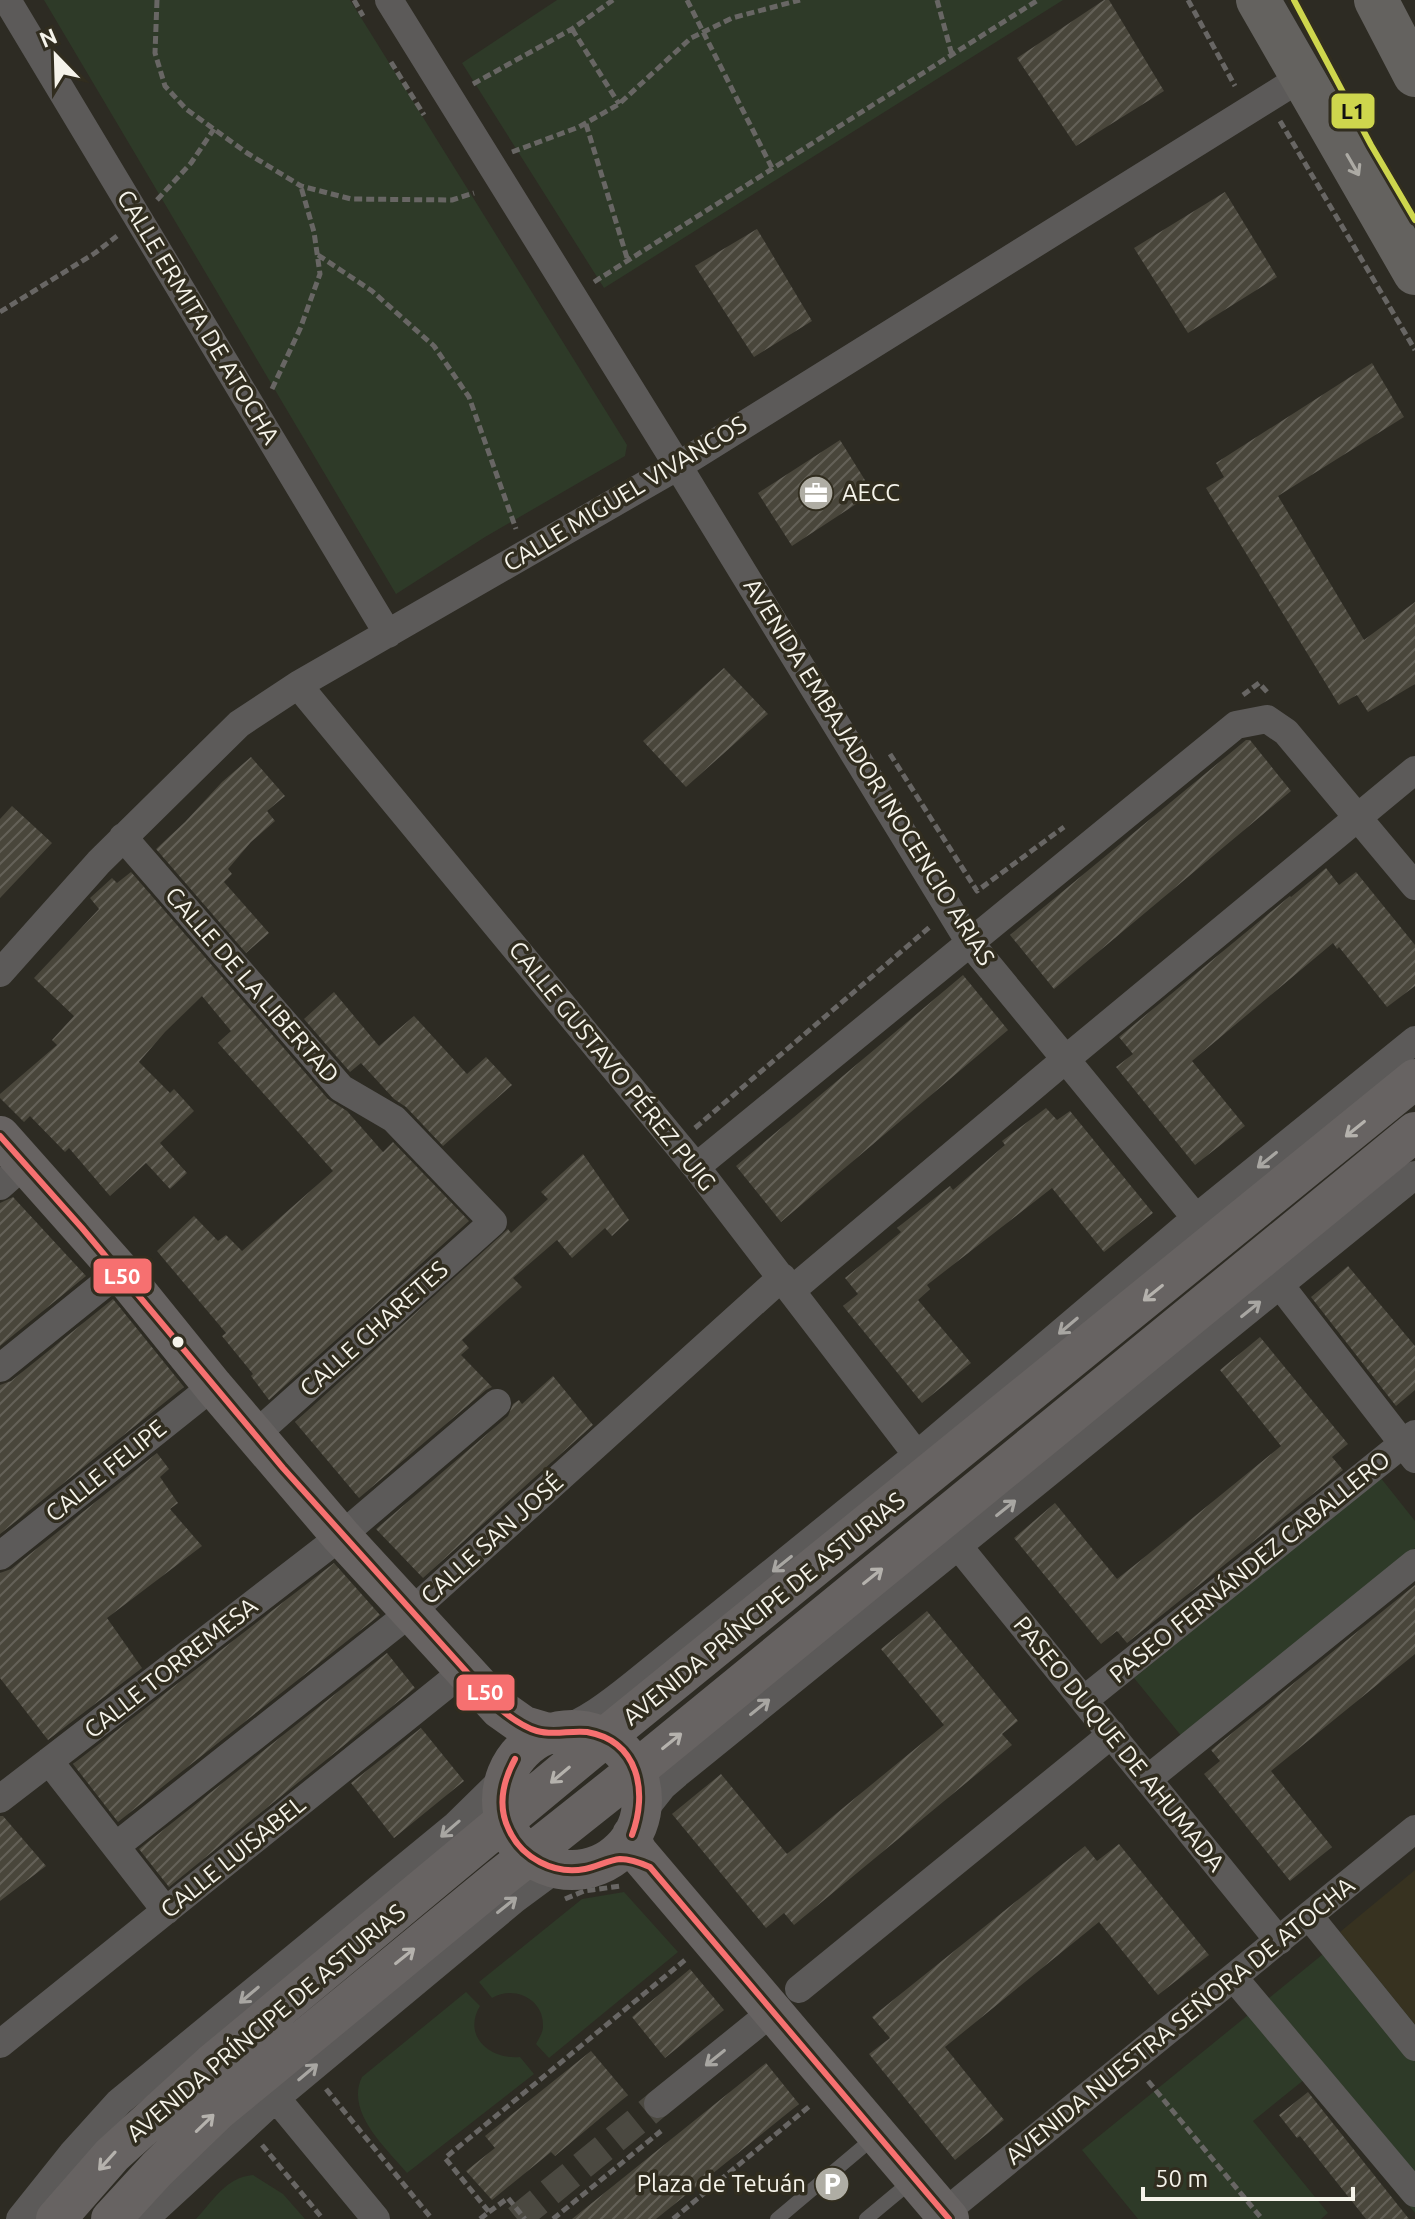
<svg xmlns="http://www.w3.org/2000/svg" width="1415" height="2219" viewBox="0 0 1415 2219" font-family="Ubuntu,sans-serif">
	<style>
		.built { fill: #373220 }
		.park { fill: #2e3a28 }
		.building { fill: url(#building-hatch) }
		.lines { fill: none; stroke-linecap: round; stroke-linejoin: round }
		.street-tunnel { stroke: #4b4941; stroke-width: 28; stroke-dasharray: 28 14; stroke-linecap: butt }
		.path { stroke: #686664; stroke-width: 5; stroke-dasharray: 8 4; stroke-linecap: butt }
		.lane { stroke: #5c5a59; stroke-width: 14 }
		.street { stroke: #5c5a59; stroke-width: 28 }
		.secondary { stroke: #676362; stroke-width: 40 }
		.primary { stroke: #64625f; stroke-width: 44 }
		.bus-1-casing { stroke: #312d1f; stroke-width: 12 }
		.bus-1 { stroke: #f67070; stroke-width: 6 }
		.tram-1-casing { stroke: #312d1f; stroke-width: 12 }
		.tram-1 { stroke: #ced64d; stroke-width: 6 }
		.oneway { stroke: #acaaa4 }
		.oneway2 { stroke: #b5b2ad }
		.oneway3 { stroke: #a8a6a2 }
		.bus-dot { fill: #f5f3ea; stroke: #312d1f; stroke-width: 3 }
		.labels { text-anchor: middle; stroke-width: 7; stroke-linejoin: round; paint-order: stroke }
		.street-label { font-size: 24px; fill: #f5f3ea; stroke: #312d1f }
		.poi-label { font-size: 24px; fill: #f5f3ea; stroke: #312d1f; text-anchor: start }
		.line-badge { stroke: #312d1f; stroke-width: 3 }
		.badge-label { font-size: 22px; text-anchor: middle; font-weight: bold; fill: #fff }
		.pale-badge-label { font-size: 22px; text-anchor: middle; font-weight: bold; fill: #111 }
	</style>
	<defs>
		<pattern id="building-hatch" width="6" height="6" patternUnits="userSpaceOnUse" patternTransform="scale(2)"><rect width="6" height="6" fill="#49463b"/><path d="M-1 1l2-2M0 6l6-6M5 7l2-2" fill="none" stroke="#646158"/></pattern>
	</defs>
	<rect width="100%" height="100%" fill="#2d2b23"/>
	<!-- built -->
	<path class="built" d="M1415,1870v155l-75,-93z"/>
	<!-- park -->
	<path class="park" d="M44,0h306l277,445 -2,11 -140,81 -89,57z
		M557,0h506l-459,288 -142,-225z
		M1380,1477l35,44v27l-232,190 -49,-60z
		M624,1892l54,60 -129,106 -13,-14c3,-6 7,-11 7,-18 1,-27 -29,-41 -51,-28l-13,-16 103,-83z
		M1344,1937l71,88v188l-110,-134 -52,42 75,92 -7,6h-183l-56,-69z
		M466,1992l14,14c-18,30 10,54 40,51l14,17 -127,99c-21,-25 -62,-61 -45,-96z
		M253,2175l30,19 22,25h-109c17,-18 30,-42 57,-44z"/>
	<!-- building -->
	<path class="building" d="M1104,0h5l55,91 -88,55 -59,-88z
		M1225,192l52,85 -89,56 -54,-85z
		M757,229l55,92 -58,36 -59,-91z
		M1372,363l32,54 -126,79 86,144 51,-38v82l-47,28 -11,-17 -18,10 -133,-217 18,-11 -8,-14z
		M840,440l33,53 -81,53 -34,-53z
		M724,668l44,46 -82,73 -43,-46z
		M1246,740h4l41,51 -237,198 -44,-54z
		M251,757l34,39 -18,15 8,10 -24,21 -23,27 4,5 -8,8 45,51 -23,20 -90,-104 29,-27 37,-40z
		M12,806l40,37 -52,55v-79z
		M1326,868l13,17 17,-13 59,73v41l-28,21 -48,-60 -2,2 -4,-6 -141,118 53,65 -50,39 -79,-98 17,-13 -14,-17 171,-141 1,1z
		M131,872l197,227 19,12 36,41 10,-10 76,79 -200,179 -18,-24 2,-2 -31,-38 4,-3 -69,-82 37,-35 24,25 8,-6 16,16 91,-80 -115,-128 13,-12 -29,-35 -37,36 -26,30 31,31 4,-4 20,22 -34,32 27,30 -17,16 -24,-26 -36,33 -41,-48 -4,4 -35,-36 -6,6 -24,-24v-4l57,-49 -5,-5 22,-24 -40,-38 65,-69 -9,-11 22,-20 5,5z
		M963,975l45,55 -227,192 -45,-56z
		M334,992l45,54 35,-30 53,58 19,-17 26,28 -69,61 -37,-39 -12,-8 -33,-36 -11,9 -46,-53z
		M1046,1108l11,12 13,-9 83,102 -49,39 -52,-64 -125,97 3,4 -12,11 53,63 -49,40 -79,-97 15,-12 -13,-16 56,-46 -4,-4 53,-42 3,4 52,-45 -3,-4z
		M583,1154l46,66 -17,16 -7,-8 -33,30 -15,-18 -44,38 9,9 -60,53 7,8 -8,7 31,32 -6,3 -127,108 -64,-76 213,-193 3,4 37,-34 -7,-7z
		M13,1197l73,79 -86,70v-143z
		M1348,1266l67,80v44l-19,16 -85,-109z
		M113,1299l71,88 -184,147v-149l11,-4z
		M1260,1337l88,107 -16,13 11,13 -216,173 -10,-12 -16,13 -87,-106 41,-35 62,76 24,-19 140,-114 -61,-76z
		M553,1376l40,49 -170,153 -47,-49 132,-113 5,-12 6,-4 3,4z
		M157,1453l12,16 -9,8 18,26 -8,6 32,37 -95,72 35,50 -94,72 -48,-62v-105l11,-4z
		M334,1563l46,52 -262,207 -45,-58z
		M1415,1585v69l-144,117 61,76 -42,34 -86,-107 16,-13 -9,-11z
		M927,1611l91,110 -16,13 10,11 -218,180 -10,-12 -18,15 -94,-114 49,-40 66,80 157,-129 -63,-76z
		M387,1653l28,35 -246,199 -30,-38z
		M421,1728l43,53 -70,57 -43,-55z
		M0,1816h3l43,50 -46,35z
		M1119,1844l90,111 -51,40 -59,-73 -154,125 59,73 -49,40 -86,-106 21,-16 -18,-21 213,-171 12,15z
		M690,1969l34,41 -59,48 -33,-41z
		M591,2051l37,44 -73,61 -4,-4 -59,48 -26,-29 29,-23 -10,-12z
		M766,2063l33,41 -143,115h-84z
		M1308,2092l101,127h-43l-66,-83 -3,2 -18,-23z"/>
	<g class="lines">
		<!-- street-tunnel -->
		<path class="street-tunnel" d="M517,2219l141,-115"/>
		<!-- path -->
		<path class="path" d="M157,0l-2,53 10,33 21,23 61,44 54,33 50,13 101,1 22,-7
			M354,0l9,16
			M687,0l85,168
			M937,0l15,55
			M1188,0l47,86
			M572,29l47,75
			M391,62l33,53
			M473,84l99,-55 41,-29
			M1280,121l135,229
			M586,124l42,137
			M512,152l67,-25 40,-23 72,-66 41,-20 68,-18
			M157,200l34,-37 23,-34
			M318,255l54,36 62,55 35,51 47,132
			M594,282l444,-282
			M0,312l95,-59 22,-17
			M272,389l28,-60 20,-55 -6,-42 -13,-45
			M1243,695l16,-12 9,10
			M890,754l87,137 87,-64
			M695,1128l236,-202
			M565,1899l19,-8 37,-5
			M1148,2081l114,138
			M326,2089l106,130
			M262,2145l61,74
			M489,2212l19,-14 17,21
			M480,2219l9,-7 -44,-54 240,-198
			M553,2219l108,-88
			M673,2219l138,-114"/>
		<!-- lane -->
		<path class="lane" d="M777,2219l100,-84
			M866,2219l48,-40"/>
		<!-- street -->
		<path class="street" d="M7,0l381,634
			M389,0l289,466 292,477 226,275
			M298,685l398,482 221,288
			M123,837l218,251 53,31 99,103 -238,213
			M0,973l99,-111 140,-138 59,-39 380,-219 624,-389
			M696,1167l540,-442 31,-6 19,13 129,154
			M0,1186l26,-23
			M1280,1285l135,174
			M792,1290l274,-231 349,-289
			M0,1368l120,-97
			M959,1547l320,394
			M0,1556l213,-170
			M1084,1700l331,-266
			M557,1732c29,-10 52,-28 77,-48l283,-229 279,-237 219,-178
			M49,1761l117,150
			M1148,1779l267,-216
			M0,1799l341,-263 156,-133
			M640,1815l23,-29 14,-12 738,-599
			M116,1846l295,-234 371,-335
			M1309,1916l106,131
			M1234,1978l181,215
			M799,1989l313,-255
			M0,2044l465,-374
			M276,2098l100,121
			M658,2104l114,-92
			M944,2213l471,-384
			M20,2219l52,-65 47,-52 337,-277 50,-49
			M147,2219l4,-6 125,-115 239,-199 42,-31"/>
		<!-- secondary -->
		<path class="secondary" d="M0,1136l120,135 93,115 128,150 70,76 89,97 24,17 27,8
			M502 1800a70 70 0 1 1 140 0a70 70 0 1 1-140 0Z
			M632,1835l1,9 5,9 311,366
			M56,2219l56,-64 100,-91 392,-326 811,-659
			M111,2219l46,-50 60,-58 50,-41 232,-191 136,-108 780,-639"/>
		<!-- primary -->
		<path class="primary" d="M1258,0l157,273
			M1376,0l39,75"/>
		<defs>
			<path id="bus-1" d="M0,1136l82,92 201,240 217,241c11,9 23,18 37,22 17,5 33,-1 50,1 52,9 61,60 45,103
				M515,1759c-12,22 -18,47 -6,71 13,28 45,45 76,39 12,-2 23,-9 35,-10 11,0 21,4 30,8l299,352"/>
		</defs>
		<!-- bus-1 casing -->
		<use href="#bus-1" class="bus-1-casing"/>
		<!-- bus-1 -->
		<use href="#bus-1" class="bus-1"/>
		<defs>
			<path id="tram-1" d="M1294,0l77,145 44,75"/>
		</defs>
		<!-- tram-1 casing -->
		<use href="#tram-1" class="tram-1-casing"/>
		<!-- tram-1 -->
		<use href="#tram-1" class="tram-1"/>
	</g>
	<!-- one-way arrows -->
	<defs><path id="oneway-shaft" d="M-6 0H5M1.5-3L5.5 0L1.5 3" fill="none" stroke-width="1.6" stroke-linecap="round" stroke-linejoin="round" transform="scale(2)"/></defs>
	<use class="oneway" href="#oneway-shaft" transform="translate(1353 165) rotate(60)"/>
	<g class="oneway2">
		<use href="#oneway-shaft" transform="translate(1355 1129) rotate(141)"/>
		<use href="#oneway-shaft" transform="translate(1153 1293) rotate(141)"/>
		<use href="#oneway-shaft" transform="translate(873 1576) rotate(-39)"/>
		<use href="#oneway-shaft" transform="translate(672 1741) rotate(-39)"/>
		<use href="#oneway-shaft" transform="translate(560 1775) rotate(140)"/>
		<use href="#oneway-shaft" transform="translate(405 1956) rotate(-39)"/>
		<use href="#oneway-shaft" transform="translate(205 2123) rotate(-44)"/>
		<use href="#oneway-shaft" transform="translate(107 2161) rotate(132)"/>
	</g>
	<g class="oneway3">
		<use href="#oneway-shaft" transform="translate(1267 1160) rotate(141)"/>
		<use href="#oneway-shaft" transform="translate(1251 1309) rotate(-39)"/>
		<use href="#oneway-shaft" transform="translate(1068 1326) rotate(140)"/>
		<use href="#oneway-shaft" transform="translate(1006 1508) rotate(-39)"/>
		<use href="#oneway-shaft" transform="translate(782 1564) rotate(141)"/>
		<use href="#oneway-shaft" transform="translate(760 1707) rotate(-39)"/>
		<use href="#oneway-shaft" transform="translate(450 1829) rotate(139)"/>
		<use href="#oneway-shaft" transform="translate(507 1905) rotate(-39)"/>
		<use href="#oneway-shaft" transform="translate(249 1995) rotate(140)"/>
		<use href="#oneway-shaft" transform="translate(715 2058) rotate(141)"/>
		<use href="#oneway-shaft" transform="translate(308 2072) rotate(-40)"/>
	</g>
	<!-- icons -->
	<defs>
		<symbol id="office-disc" viewBox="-11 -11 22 22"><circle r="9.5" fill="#afada4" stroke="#312d1f"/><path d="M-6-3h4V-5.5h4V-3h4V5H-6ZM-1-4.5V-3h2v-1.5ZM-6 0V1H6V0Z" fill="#fff"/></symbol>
		<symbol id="parking-disc" viewBox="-11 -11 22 22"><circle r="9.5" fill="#afada4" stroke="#312d1f"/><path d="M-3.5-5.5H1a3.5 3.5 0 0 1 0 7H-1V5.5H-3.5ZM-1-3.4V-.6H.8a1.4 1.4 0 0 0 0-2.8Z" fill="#fff"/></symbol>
	</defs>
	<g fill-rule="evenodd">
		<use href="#office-disc" x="796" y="473" width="40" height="40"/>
		<use href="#parking-disc" x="812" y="2164" width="40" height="40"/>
	</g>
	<!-- markers -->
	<circle class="bus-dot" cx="178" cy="1342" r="7"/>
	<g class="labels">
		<!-- street labels -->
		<g class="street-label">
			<text transform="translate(198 317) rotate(59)" y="8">CALLE ERMITA DE ATOCHA</text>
			<text transform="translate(625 494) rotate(-31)" y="8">CALLE MIGUEL VIVANCOS</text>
			<text transform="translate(869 772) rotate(58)" y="8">AVENIDA EMBAJADOR INOCENCIO ARIAS</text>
			<text transform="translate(252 985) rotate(49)" y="8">CALLE DE LA LIBERTAD</text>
			<text transform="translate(612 1066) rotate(51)" y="8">CALLE GUSTAVO PÉREZ PUIG</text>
			<text transform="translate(374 1329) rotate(-42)" y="8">CALLE CHARETES</text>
			<text transform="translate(106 1471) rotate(-39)" y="8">CALLE FELIPE</text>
			<text transform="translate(492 1539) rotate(-42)" y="8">CALLE SAN JOSÉ</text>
			<text transform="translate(1250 1567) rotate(-39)" y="8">PASEO FERNÁNDEZ CABALLERO</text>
			<text transform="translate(764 1609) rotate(-39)" y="8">AVENIDA PRÍNCIPE DE ASTURIAS</text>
			<text transform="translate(171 1668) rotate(-38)" y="8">CALLE TORREMESA</text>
			<text transform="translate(1119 1744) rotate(51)" y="8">PASEO DUQUE DE AHUMADA</text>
			<text transform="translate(233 1857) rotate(-39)" y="8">CALLE LUISABEL</text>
			<text transform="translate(1180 2021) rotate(-39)" y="8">AVENIDA NUESTRA SEÑORA DE ATOCHA</text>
			<text transform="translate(266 2023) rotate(-40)" y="8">AVENIDA PRÍNCIPE DE ASTURIAS</text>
		</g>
		<!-- poi labels -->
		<g class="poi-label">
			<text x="842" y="501">AECC</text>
			<text x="806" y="2192" text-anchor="end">Plaza de Tetuán</text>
		</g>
	</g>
	<g class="line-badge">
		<rect x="1330" y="92" width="46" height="38" rx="8" fill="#ced64d"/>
		<rect x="92" y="1257" width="61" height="38" rx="8" fill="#f67070"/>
		<rect x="455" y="1673" width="61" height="39" rx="8" fill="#f67070"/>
	</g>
	<g class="badge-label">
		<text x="122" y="1284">L50</text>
		<text x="485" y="1700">L50</text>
	</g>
	<g class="pale-badge-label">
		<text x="1353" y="119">L1</text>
	</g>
	<!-- north arrow -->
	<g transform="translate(56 56) rotate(337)" stroke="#312d1f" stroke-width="6" paint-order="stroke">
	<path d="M0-6L14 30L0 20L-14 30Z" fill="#f5f3ea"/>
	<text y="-12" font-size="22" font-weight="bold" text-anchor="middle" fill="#f5f3ea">N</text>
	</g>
	<!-- scale -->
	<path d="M1143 2187v12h210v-12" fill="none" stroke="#f5f3ea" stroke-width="4"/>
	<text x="1155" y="2187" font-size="24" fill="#f5f3ea" stroke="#312d1f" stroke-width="6" paint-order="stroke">50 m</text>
</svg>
